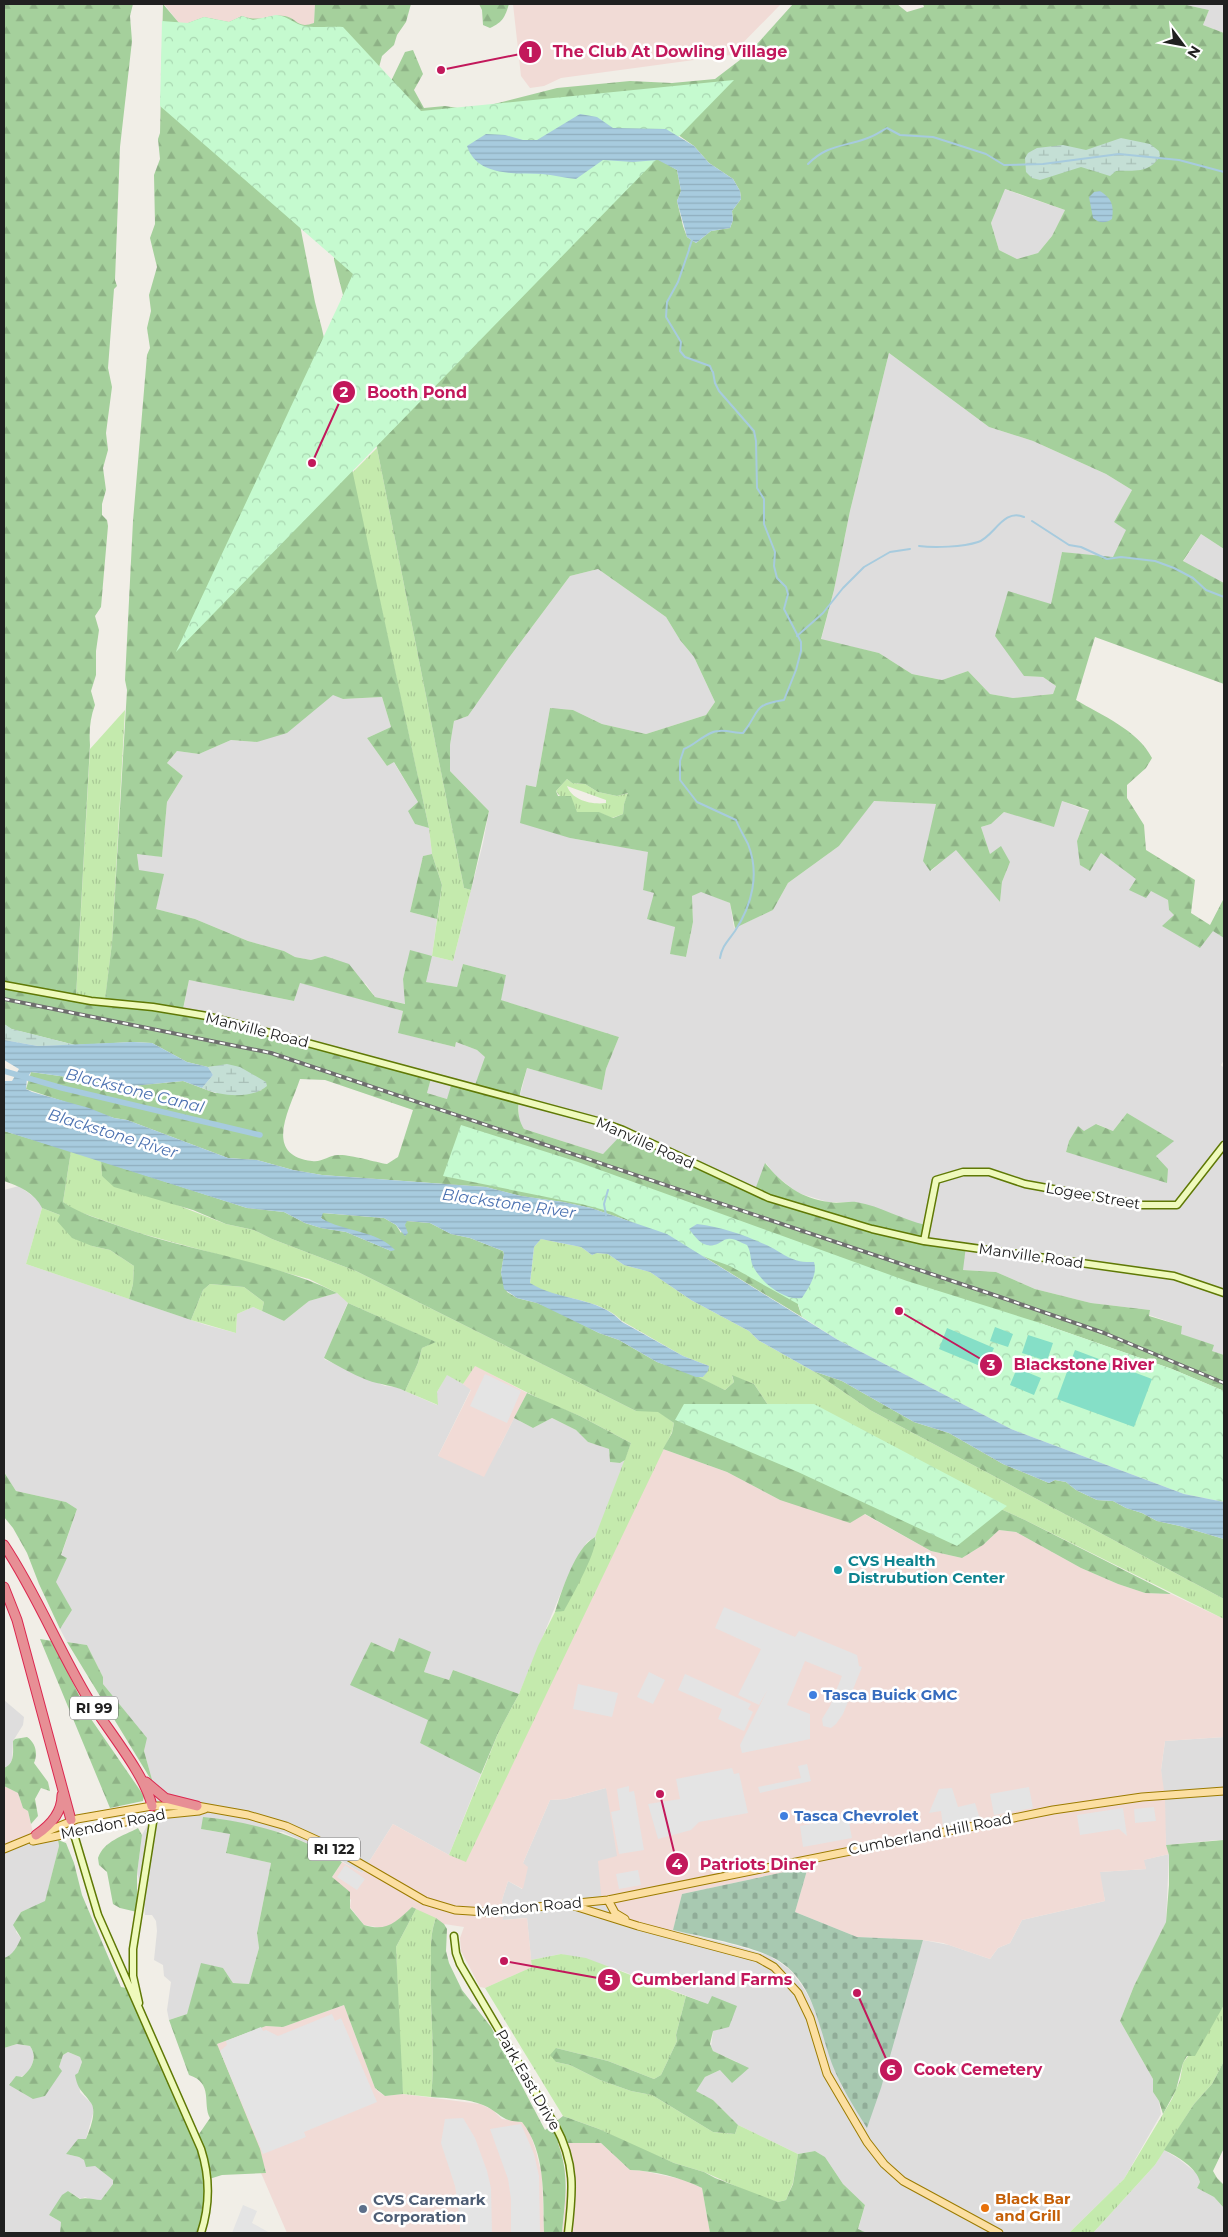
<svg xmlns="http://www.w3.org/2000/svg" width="1228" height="2237" viewBox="0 0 1228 2237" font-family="Montserrat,sans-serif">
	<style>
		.residential { fill: #dedddd; fill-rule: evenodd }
		.commercial { fill: #f1dbd6 }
		.grass { fill: url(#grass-tufts); fill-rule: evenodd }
		.forest { fill: url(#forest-firs); fill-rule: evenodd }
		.wetland { fill: url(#wetland-marsh) }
		.cemetery { fill: url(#cemetery-stones) }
		.park { fill: url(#park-crowns) }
		.pitch { fill: #85dfc7 }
		.parking { fill: #e4e4e4 }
		.water { fill: url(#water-rules) }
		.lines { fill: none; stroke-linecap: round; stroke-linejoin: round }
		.stream { stroke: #a7cbde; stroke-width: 2 }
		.canal { stroke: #a7cbde; stroke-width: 5.5 }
		.secondary-casing { stroke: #5f7905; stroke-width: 9 }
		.primary-casing { stroke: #9c7b00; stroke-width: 9 }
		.highway-casing { stroke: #db274f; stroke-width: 11 }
		.secondary { stroke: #effabc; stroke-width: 6 }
		.primary { stroke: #fcdfa1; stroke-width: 7 }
		.highway { stroke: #e78f95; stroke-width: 9 }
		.rail-casing { stroke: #6e6e6e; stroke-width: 4 }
		.rail { stroke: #fff; stroke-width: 2; stroke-dasharray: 5.5; stroke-linecap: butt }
		.culture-dot { fill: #0f9aa8; stroke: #fff; stroke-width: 2 }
		.shop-dot { fill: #3f7fe0; stroke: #fff; stroke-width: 2 }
		.food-dot { fill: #e8710a; stroke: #fff; stroke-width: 2 }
		.service-dot { fill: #5c6f8a; stroke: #fff; stroke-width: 2 }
		.labels { text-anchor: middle; stroke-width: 5; stroke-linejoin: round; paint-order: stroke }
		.shield { fill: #fff; stroke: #636363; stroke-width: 1 }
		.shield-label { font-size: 14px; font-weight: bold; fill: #202020 }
		.street-label { font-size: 15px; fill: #202020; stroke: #fff }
		.culture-label { font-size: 15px; font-weight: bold; fill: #0d838f; stroke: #fff; text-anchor: start }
		.shop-label { font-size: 15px; font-weight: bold; fill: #366cbe; stroke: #fff; text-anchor: start }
		.food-label { font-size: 15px; font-weight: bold; fill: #c56008; stroke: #fff; text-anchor: start }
		.service-label { font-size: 15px; font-weight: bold; fill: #4e5e75; stroke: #fff; text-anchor: start }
		.water-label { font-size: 16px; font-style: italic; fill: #4c72b1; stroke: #fff }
		.leader { fill: none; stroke: #c2185b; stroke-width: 2 }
		.callout-dot { fill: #c2185b; stroke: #fff; stroke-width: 2 }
		.mark-label { font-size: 15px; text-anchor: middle; font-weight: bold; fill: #fff }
		.callout-label { font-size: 16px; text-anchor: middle; font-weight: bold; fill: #c2185b; stroke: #fff; stroke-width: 5; stroke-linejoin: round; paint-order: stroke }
	</style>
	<defs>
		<pattern id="grass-tufts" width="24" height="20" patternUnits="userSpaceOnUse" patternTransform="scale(1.25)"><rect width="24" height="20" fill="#c4eaad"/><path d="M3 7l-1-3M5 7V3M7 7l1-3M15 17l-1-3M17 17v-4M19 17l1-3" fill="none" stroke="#a8c895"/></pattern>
		<pattern id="forest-firs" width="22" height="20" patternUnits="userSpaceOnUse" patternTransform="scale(1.25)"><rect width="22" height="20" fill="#a5d09c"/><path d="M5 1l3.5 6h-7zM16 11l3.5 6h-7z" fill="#8eb286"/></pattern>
		<pattern id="wetland-marsh" width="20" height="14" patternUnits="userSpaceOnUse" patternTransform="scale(1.25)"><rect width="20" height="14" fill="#c4dfd5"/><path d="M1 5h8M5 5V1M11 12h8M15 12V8" fill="none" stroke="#a8bfb7"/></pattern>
		<pattern id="cemetery-stones" width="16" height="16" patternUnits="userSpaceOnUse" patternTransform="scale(1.25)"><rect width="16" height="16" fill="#a8c9b1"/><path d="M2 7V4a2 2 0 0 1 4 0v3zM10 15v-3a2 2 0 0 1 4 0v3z" fill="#90ac98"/></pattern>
		<pattern id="park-crowns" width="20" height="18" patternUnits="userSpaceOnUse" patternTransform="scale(1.25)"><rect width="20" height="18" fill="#c5facf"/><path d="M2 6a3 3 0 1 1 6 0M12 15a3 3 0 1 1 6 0" fill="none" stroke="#a9d6b1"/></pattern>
		<pattern id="water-rules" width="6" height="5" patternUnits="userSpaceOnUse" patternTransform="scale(1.25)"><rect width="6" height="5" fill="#a7cbde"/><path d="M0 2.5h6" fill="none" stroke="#8faebe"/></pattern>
	</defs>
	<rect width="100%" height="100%" fill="#f1eee7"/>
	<!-- residential -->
	<path class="residential" d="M1182,4h42v29l-21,-8 6,-15z
		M1004,189l61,21 -13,26 -14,17 -21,6 -18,-9 -8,-27z
		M889,353l100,74 44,14 73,33 26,16 -18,32 13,8 -14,28 -51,-6 -11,53 -42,-13 15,84 19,1 13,9 -3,8 -40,4 -23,-4 -22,-23 -26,9 -30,-6 -33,-21 -58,-13 13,-50 16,-79z
		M1201,534l23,15v34l-41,-21z
		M598,569l68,48 14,23 14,17 21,45 -9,13 -60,19 -44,-10 -29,-14 -23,-2 -14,79 -9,-2 43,53 79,14 -6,37 11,4 21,34 -4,27 15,3 7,-35 -1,-26 9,-5 29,12 4,25 39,-18 15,-27 51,-37 34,-45 64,3 -6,67 25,-22 44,53 2,-20 8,-20 -20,-8 -9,-27 10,-3 13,-12 22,6 36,-17 27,10 -12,30 24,12 36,26 -7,11h21l17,10 1,10 5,5 -11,11 50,4 11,8v122l-3,5 3,3v287l-13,-4 2,-6 -33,-11 2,-8 -33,-11 1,-5 -59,-7 -56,-14 -39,-17 -33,-2 -39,-31 -11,-17 -58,-20h-27l-30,-9 -23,-18 -9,-12 -13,33 -130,-62 -20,20 -79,-25 -5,-7v-22l8,-32 75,22 4,-21 13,-32 -119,-37 6,-25 -43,-11 -6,23 -32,-5 -14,-32 -8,29 3,25 -31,-7 -9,-13 -41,-28 -14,4 -16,-3 -11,-6 -36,-10 -53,-22 -39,-10 -17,-39 -2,-17 25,4 5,-55 16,-26 -16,-13 10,-12 22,3 32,-14 26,2 76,-48 10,5 39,-2 9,30 -24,11 20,28 6,-5 25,41 -9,9 6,13 14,4 3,26 -9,2 -13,56 27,7 -5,37 21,5 30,-118 6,-32 -39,-40v-26l4,-24 14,-5 40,-57 62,-83zM1127,1113l46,28 -17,15 11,26 -101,-30 3,-11 28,-17 16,7z
		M189,980l105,21 6,-19 103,29 -4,22 56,14 1,-5 21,8 9,7 -11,28 -28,14 -20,-6 5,-18 -249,-65z
		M19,1186l19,14 4,8 -16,56 180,61 30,8 1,-19 16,-7 31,14 25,-20 28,-8 11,9 -24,57 61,27 11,1 41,18v-13l10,-18 24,15 -33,67 61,-8 15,-30 19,10 19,-10 24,12 12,12 21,7 1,13 10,1 5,-3 -24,65 -6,12 -8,5 -20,36 -48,116 -66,-24 -4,10 -25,-8 7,-20h-37l-23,-10 -20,42 78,36 -9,23 61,31 -32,81 -56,-31 -31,49 -31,-18 -48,-23 -82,-3 29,5 -4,19 45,10 -14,70 2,15 -10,36 -16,-1 -10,-15 -30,28 -6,18 -18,6 -2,-10 4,-28 -7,-6 -1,-11 -9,-5 3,-29 -1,-10 -4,-6h-7l-2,-27 -6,-14 5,-39 13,-24 -2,-28 -9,-32 2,-13 -43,-54v-7l-16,-32 -20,-3 -7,-13 12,-19 -17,-28 12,-24 -6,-2 16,-47 -11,-7 -50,-11 -12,-19v-282z
		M4,1700l20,17 -1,8 -10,16 -1,19 -3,5 -5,3z
		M1224,1737v104l-7,-1 -51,5 -5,-75 4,-29z
		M606,1788l66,146 1,-4 64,16 33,10 19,13 14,18 15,27 15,51 10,24 59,-78 21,-71 26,5 41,14 8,-11 12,-5 12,-23 83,-19 -6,-29 47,-3 -3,-9 26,-6 -3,68 -32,64 -14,35 33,58v13l6,9 2,13 -37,65 -55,54h-202l-9,-3 7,-25 -22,-21 -18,-27 -10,-6 -17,3 -60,-29 -25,-25 -18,-9 10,-14 32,-15 -24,-11 -2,-4 2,-16 8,-3 -13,-24 -86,-33 -61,-17 -30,6 -4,-42 -24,2 -1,-20 6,-19 14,8 1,-26 27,-63 15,-1z
		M55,1831l4,15 -14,56 -24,10 -3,5 -2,15 5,6 -4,10 -8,9 -5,1v-111z
		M17,2044l13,2 3,5v11l-4,9 -19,14 49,-18 4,-12 5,-3 12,5 2,5 -4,11 2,19 12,12 2,6 -8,29 -20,15 13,3 16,9 18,14v4l-12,16h-9l-7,-3 -4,2 -13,-8 -19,24 12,7 -1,11h-56v-185z
		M1164,2150l15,9 20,16 1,7 -3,6 17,9 10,11v25h-131l62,-68z"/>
	<!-- commercial -->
	<path class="commercial" d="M164,4h151l-1,19 -9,3 -29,-11 -23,5 -11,-4 -13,6 -25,-5 -16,6h-9z
		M513,4h268l-50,51 -170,23 -17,8 -14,2 -9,-12z
		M474,1365l53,28 -43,84 -46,-21 33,-66 -8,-6z
		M663,1449l64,23 53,28 84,14 67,37 31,7 21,-13 16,-15 17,2 65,36 37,16 27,9 26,1 53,25v118l-59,4 -4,29 4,27 1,48 3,9 -25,6 2,9 -46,3 5,29 -83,19 -12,23 -12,5 -8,11 -47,-16 -20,-3 -66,-3 -62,-25 13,-45 -126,27 -10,41 -47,-14 -23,-17 -4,-43 19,-5 -11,-68 -41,11 -15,1 -27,63 5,4 -5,22 -15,-8 -6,19 1,20 24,-2 5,49 -47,21 -5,-1 -19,-36 -1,-13 4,-11 -20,-3 -32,-17 -13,14 -16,7 -19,-3 -14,-18 1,-7 -19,-23 10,-15 20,11 31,-49 56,31 17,6z
		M4,1786l14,7 5,15 5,3 6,26 -30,10z
		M344,2005l31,83 4,4 6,4 18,-2 77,10 13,6 9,9 20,3 7,8 7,21 6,25 2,57h-257l-26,-60 5,-1 -49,-128 49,-18 17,1z
		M558,2143h43l29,27 13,1 42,9 17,8 8,45h-148l5,-48 -2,-21z"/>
	<!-- grass -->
	<path class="grass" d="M377,448l87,440 7,2 -18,71 -21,-5 10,-71 -10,-31 -3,-26 -77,-355z
		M125,710l-13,233 -7,57 -29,-3 14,-248z
		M567,779l5,4 13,1 13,8 19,4 12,-3 -5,11 -1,10 -11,4 -14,-6h-21c-5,-10 -16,-12 -21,-21zM567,786l39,14v3c-15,2 -34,-3 -39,-17z
		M71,1151l30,10 1,15 124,48 28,6 18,9 84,32 280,140h22l16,12 -2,9 -206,430 -17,-7 50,-124 20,-37 19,-48 17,-34 9,-2 32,-71 -1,-2 36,-94 -51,-27 -32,-13 -73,-37 -12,18 -16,-9 -10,17 1,13 -33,-14 13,-28 4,-15 13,-6 -87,-39 -11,-10 -28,-14 -170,-46 -65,-23 -11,-8z
		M42,1208l18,7 32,31 18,4 24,16 -1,18 -4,15 -103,-35z
		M541,1239l40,8 11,8 4,-2 12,1 16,11 26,7 41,28 58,31 9,9 55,31 57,39 354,189v20l-199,-99 -257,-115 -14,-21 -22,-8 2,6 -9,8 -29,-13h7l6,-11 -26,-10 -61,-35c-19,-19 -49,-22 -74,-28 -6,-1 -12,-6 -18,-9l4,-37z
		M210,1284l34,3 20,15 -2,9 -9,-4 -16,7 -1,19 -45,-13 12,-30z
		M416,1909l20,9c-6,15 -5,31 -5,46 -2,44 5,89 0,133l-28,-3 -2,-20 -5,-127z
		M561,1954l25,4 100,38 -10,39 1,6 -16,34 -7,4 -46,-18 -52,-13v14l14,3 30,15 31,11 21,4 61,37 22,2 3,-9 60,29 -5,29 -7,17 -8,2 -18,-5 -56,-25 -30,-9 -36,-15 -39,-19 -36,-13 -78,-128 47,-21 -1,-7z
		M1224,2005v56l-12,23 -18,20 -39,61 -62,68h-24l55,-54 48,-80 8,-19 3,-17z"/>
	<!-- forest -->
	<path class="forest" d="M4,4h129l-3,12 2,25 -12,106 -5,133 2,6 -3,3 -6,79 4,19 -6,46 2,17 -5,18 3,22 -4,14v11l5,5 1,6 -7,81 -6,9 4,14 -3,21v24l-5,16 4,14c-5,13 -6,26 -5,40l-14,252 29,2 7,-56 15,-253 -2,-10 8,-159 14,-166 3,-7 -3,-20 4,-17 -2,-16 8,-28 -7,-29 5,-14 -1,-49 6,-16 -2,-20 2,-6 3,-129 16,19h9l16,-6 25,5 13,-6c20,7 27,-3 43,0 13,3 12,13 29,7l1,-19h96l-5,18 -9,13 -3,10 -12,11 -4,15 -79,149 16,82 7,27 107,499 -14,-4 -7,-13 10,-9 -24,-40 -7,4 -20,-28 24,-11 -9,-30 -39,2 -10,-4 -46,38 -30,9 -26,-2 -32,14 -22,-3 -10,12 16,13 -16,26 -5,55 -25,-3 2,16 25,4 -8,35 39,10 53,22 36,10 11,6 16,3 14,-4 24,8 26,33 30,7 -2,-25 7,-29 22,6 -6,26 31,5 6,-23 43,11 -5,25 118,37 -13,32 -4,21 -75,-22c-5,19 -15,43 -3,61l79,25 20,-21 130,62 12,-32c17,21 37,36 64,39 9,2 19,-1 27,0 25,4 46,18 70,23l-2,14 42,7 -3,24 33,2 39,17 56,14 59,7 -1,6 33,10 -1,8 33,11 -2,6 12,4v36l-52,-22 -132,-46 -238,-25 -4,7 4,12 -135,-83 -76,-26 -28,-6 -42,-6 -35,-9 -164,-12 -29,-5 -36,-10 -29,-2 -101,-38 -13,-2 -88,-29 5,-17 101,14 51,-5 32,12h36l11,-3 -44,-24 -10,1 -21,-5 -35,-19 -19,-1 -58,3 -64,-16 -7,-5zM189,980l105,21 6,-18 103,28 -5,22 57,14 1,-5 21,8 8,7 -10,28 -22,-6 -6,20 -20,-6 5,-18 -249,-66zM300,1079l25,1 88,30 -15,47 -11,7c-12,-2 -38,-10 -49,-9 -9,0 -17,8 -26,6 -50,-6 -22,-52 -12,-82z
		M479,4h30c-4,13 -6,18 -19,24l-7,-3 -1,-15z
		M793,4h104l10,8 17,-5 -1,-3h259l27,6 -6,15 21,8v516l-23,-15 -18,27 41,22v101l-129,-47 -19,63c25,15 62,30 76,58l-6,10 -19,17v13l17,27 2,25 49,30 -4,33 19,12 14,-27v40l-11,-7 -13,17 -38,-22 12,-11 -5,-5 -1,-10 -17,-9 -5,7 -17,-8 7,-11 -35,-26 -11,18 -10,-6 -3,-24 12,-31 -27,-9 -8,26 -50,-15 -13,12 -10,3 9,27 11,-8 9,16 -8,20 -2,20 -44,-52 -26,21 -7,-10 13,-57 -62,-3 -35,45 -51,37 -15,27 -38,18 -5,-25 -29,-11 -9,4 1,26 -7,35 -16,-3 5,-27 -28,-8 7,-26 -11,-3 5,-38 -78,-14 -50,-15 6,-38 10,2 14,-79 23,2 29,14 44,10 60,-19 9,-13 -21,-45 -14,-17 -14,-23 -68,-48 -28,7 -62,83 -40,57 -14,5 -4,24v26l39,40 -18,79 -7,-2 -87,-440 -36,-148 2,-5 -9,-35v-14l35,-119 36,-75 8,-2 10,24 -9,16 10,18 21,-2 25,4 87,-22 73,-7 42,2 43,-4 34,-26zM674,132l20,14 15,17 24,16 7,12 1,8 -9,12 1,9 -3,8 -19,3 -15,12 -9,-6 -4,-11 -6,-25 4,-10 -4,-21 -15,-9 -15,-5zM1005,189l60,21 -13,26 -14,17 -21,6 -18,-9 -8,-27zM889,353l100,74 44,14 73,33 26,16 -18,32 12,8 -13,27 -51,-5 -11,52 -43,-13 -13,45 29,40 19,1 13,9 -3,8 -40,4 -23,-4 -22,-23 -26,9 -30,-6 -33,-21 -58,-14 13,-49 16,-79zM567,779l5,4 13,1 13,8 19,4 11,-3 -4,11 -1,10 -10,4 -14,-6h-22l-6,-16h-13l-2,-5z
		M432,854l10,31 -5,34 -27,-7 13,-56z
		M1127,1113l47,28 -18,15 12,13 -1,14 -101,-31 3,-11 9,-15 6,5 12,-7 17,7z
		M4,1131l67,20 -8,51c17,12 37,17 56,24 70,26 152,34 218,67l-28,8 -25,20 -22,-10 2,-9 -20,-15 -34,-3 -7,6 -12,30 -62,-21 4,-15 1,-18 -24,-16 -18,-4 -20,-8 -15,-17 3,-6 -18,-7c-7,-15 -23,-22 -38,-27z
		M101,1161l146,47 37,4 21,11 16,5 25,4 45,19 -19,-15 -40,-10 -11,-8 1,-5 62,5 12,7 5,8 5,-12 24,2 21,11 19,4 33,13 1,3 -3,19 6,19 10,6 20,5 13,5 49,25 20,7 38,22 33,11 35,17 9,-8 -2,-7 22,9 14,21 257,115 146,74 -26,-1 -27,-9 -37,-16 -65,-36 -17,-2 -16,15 -21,13 -31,-7 -66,-37 -15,9 -70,-23 -53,-28 -64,-23 9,-16 2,-10 -16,-11 -22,-1 -280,-140 -84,-32 -18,-9 -28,-6 -33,-14 -79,-23 -12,-11z
		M348,1303l88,39 -14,6 -4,15 -13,28c-12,-6 -25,-6 -38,-11 -15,-6 -29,-14 -43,-22z
		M813,1371l29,10 72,41 35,11 54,31 46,19 6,-3 11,2 10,8 21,10 16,1 13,7 16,5 15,8 23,5 44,13v60l-354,-189z
		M527,1393l53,23 51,27 -6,17 -5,3 -10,-1 -1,-13 -21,-7 -12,-12 -24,-12 -19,10 -19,-10z
		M4,1472l12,19 50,11 11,7 -16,46 6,3 -11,24 16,28 -12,19 -21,-45 -12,-31 -14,-25 -9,-11z
		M595,1537c4,12 -24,61 -31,74l-9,1c7,-22 20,-64 40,-75z
		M399,1638l32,14 -7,20 25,8 4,-10 66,24 -20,37 -18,43 -61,-31 8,-23 -78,-35 21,-43 23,10z
		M40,1639l12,2 39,78 53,77 -1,5 -33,7z
		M67,1642l20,3 16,32v7l44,54 -3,13 9,32z
		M27,1737c9,6 11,17 7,26l14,19 2,9 -9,-3 -6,11 3,17 -7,8 -3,-13 -5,-3 -5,-15 -14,-7v-18c11,-4 9,-16 9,-27l2,-2z
		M203,1817c50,5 96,18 139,45l-10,15 18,15v16l14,17c23,7 32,-3 48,-18l4,2 -20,38 7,147 -18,2 -10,-8 -31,-83 -61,22 -17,-1 -49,18 43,105 6,24 -44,2 -16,5 1,12 -8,41h-139l1,-11 -12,-7 13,-20 6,-4 12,8c7,-2 14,1 21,1l12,-16v-4l-18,-14 -9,1 -2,-7 -5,-3 -13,-3 12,-15h8c4,-9 11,-28 5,-36 -8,-12 -13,-12 -16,-28l3,-2 4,-11 -2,-5 -12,-5 -5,3 -4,12 3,4 -17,25 -12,3 -24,-14 7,-9 6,1c10,-8 16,-20 8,-31l-13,-2 -13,4v-90c9,-3 13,-11 17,-20l-8,-13 8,-13 24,-11 14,-55 -1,-6 8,3 8,20 8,32 39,92 11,2 65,148 13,-19c-8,-14 4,-35 -21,-43l-20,-55 18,-6 14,-51 22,5 10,15 16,1 10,-36 -2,-15 14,-70 -45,-10 4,-19 -29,-5z
		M138,1828l4,7 -5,39v38l-17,-4 -7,-4 -6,-32 -8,-7 -1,-7c6,-17 25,-22 40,-30z
		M1224,1840v165l-29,51h-8l-4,7 -7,27 -13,24 -4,-13 -6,-9v-13l-33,-58 14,-35 32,-64 3,-37v-30l-3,-10z
		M436,1918l8,6 3,5 -1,22 3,12 13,27 29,37 54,103 18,-14 36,13 75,34 30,9 11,6 63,24 8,-2 7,-16 5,-30 17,-3 10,6 18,27 22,21 -7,24 9,4h-157l-8,-45c-23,-11 -47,-17 -72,-18l-29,-27h-43c12,34 7,55 4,90h-18c-1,-36 2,-81 -22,-111 -21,0 -22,-10 -39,-17 -14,-6 -36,-7 -52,-8 5,-44 -2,-89 0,-133 0,-16 -1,-30 5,-46z
		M686,1996l22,8 4,-8 25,10 -8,21 -16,4 -3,13 3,7 36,17 -17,15 -12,-13 -15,7 -9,14 17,9 25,25 -3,9 -22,-2 -61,-37 -21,-4 -31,-11 -30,-15 -14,-3 -6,-7 6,-7 52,13 46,18 7,-4 16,-34 -1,-6z
		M1224,2061v87l-11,23 4,7 7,7v23l-10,-11 -17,-9 3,-6c-3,-14 -23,-26 -36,-32l30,-46 18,-20z"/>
	<!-- wetland -->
	<path class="wetland" d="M1121,138l29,6 9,7 1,5c-11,18 -26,14 -44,15l-6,5 -29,-9 -41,13 -8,-2 -6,-6 -1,-14 3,-5 9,-5 26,-3 23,5z
		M4,1024l8,5 63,16 -37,1 -34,-6z
		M227,1064l13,3 26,15 1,4c-16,14 -47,10 -65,2l11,-13 -5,-8z"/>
	<!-- cemetery -->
	<path class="cemetery" d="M808,1867l-13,45 62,25 66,3 -42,148 -14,40c-13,-21 -26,-41 -35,-64 -13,-35 -18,-81 -53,-103 -23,-15 -77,-24 -106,-31l9,-36z"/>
	<!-- park -->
	<path class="park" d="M276,15c10,1 14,5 22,9 10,5 34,2 45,3l78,84 313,-31 -558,572 177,-378 -193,-168 2,-85 26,2 16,-6 25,5 13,-6 11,4z
		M461,1125l117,37 329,119 133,42 132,46 52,22v111l-40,-8 -173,-65 -173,-89 -36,-23 -4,-13 -68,-38 -36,-13 -82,-41 -31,-8 -138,-28z
		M684,1404h130l193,102 -50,40 -159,-74 -123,-52z"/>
	<!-- pitch -->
	<path class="pitch" d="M995,1327l18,7 -5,13 -18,-6z
		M947,1328l47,20 -9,20 -46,-19z
		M1028,1335l25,8 -6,18 -25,-8z
		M1075,1350l77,29 -18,48 -77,-28z
		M1017,1368l24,10 -7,17 -24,-10z"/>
	<!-- parking -->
	<path class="parking" d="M485,1374l36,17 -14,32 -37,-17z
		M724,1607l71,30 4,-6 58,24 2,11 3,1 -19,47 -7,10 -5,4 -8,-2 -1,-7 8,-13 12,-30 -37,-15 -18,44 23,9v25l-68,14 -2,-8 28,-56 -9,16 -21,-10 23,-46 -46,-21z
		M649,1672l16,8 -12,24 -16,-7z
		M685,1674l66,30 -3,5 5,3 -9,19 -26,-12 4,-10 -44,-19z
		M578,1684l40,9 -6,24 -39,-8z
		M807,1764l4,17 -51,12 -2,-6 43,-9 -3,-12z
		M732,1768l2,6 5,-1 9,40 -49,9 -8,8 -33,9 -10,-35 32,-5 -4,-20z
		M629,1786v6l5,-1 10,59 -25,4 -8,-42 9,-2 -3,-21z
		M1029,1787l4,21 -39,7 -4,-21z
		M952,1788l6,19 17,-4 5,16 -37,8 -2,-16 -12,2 10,-24z
		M1154,1807l2,14 -21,2 -1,-14z
		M1123,1808l4,28 -8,-7 -39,6 -3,-20z
		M848,1817l4,21 -49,9 -3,-21z
		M345,1865l20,14 -8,11 -20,-13z
		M638,1870l3,15 -22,4 -3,-15z
		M332,2014l3,7 6,-3 36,84 -73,30 2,5 -43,17 -43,-103 7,-6 -1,-4 35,-14 2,4 3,-1 12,6z
		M463,2118l12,20 12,33 4,17 1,45h-32v-14l-5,-33 -14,-43 4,-24z
		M521,2124l13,30 5,22 1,57h-29v-34l-3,-20 -18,-50z
		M243,2205l14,6 -5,12 18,10h-38z"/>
	<!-- water -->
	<path class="water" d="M580,114l17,3 16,11 53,1 28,17 15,17 24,16 7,12 1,8 -9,12 1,9 -3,8 -19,3 -15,12 -9,-6 -10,-36 4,-10 -4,-21 -19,-10 -25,2 -30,-2 -27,19c-11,-1 -23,-4 -34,-5 -26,-1 -65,3 -75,-28l19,-12 19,1 18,5h14z
		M1100,191c12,8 14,14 12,28 -7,5 -13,4 -19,-1l-4,-21 5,-5z
		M4,1040l34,6 95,-4 19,1 35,19 21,5 5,8 -11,13 -19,-7 -51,5 -101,-14 -4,6 -1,11 6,3 57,16 25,10 13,2 101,38 29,2 36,10 29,5 164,12 35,9 42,6 28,6 76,26 171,106 173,89 173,65 40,8v37l-44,-13 -23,-5 -15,-8 -16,-5 -13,-7 -16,-1 -21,-10 -10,-8 -11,-2 -6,3 -46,-19 -54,-31 -35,-11 -72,-41 -29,-10 -55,-31 -9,-9 -58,-31 -41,-28 -26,-7 -16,-11 -11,-1 -5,2 -11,-8 -40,-8 -7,8 -4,36c28,18 68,13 92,39l61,34 26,10 -1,5 -5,6h-7l-39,-15 -38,-22 -20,-7 -62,-30 -20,-5 -13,-9 -3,-16 3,-19 -1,-3 -33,-13 -19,-4 -21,-11 -23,-2 -2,4 3,8 -3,3 -9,-11 -12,-7 -61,-5 -2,5c22,14 56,12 74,32l-4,1 -45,-19 -25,-4 -16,-5 -21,-11 -37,-4 -243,-77v-50h8l7,-12 -15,-9z
		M697,1224c24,3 45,10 67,20 21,9 25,19 50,18 4,12 -5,25 -12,36 -18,3 -43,-17 -50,-34 -2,-7 -1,-12 -5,-19 -6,-2 -12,-7 -19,-6 -5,0 -8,5 -14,6 -11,3 -19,-8 -25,-16z"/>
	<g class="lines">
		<!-- stream -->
		<path class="stream" d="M808,164c19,-19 34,-17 57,-25 8,-2 15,-7 22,-11l13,7 33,2 22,7 31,10 18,11 39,-1 76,-10 60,6 45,12
			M689,249l3,-9
			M689,250l-11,32 -11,20 -1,15 15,25 -1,9 5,6 25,9 2,5
			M713,372l2,11 4,8 35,40 2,10 1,47 7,11v25l11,28 -1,14 3,12 9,9 2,7 -4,15 17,33v9l-5,19 -12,30c-33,5 -23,11 -41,33 -8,0 -16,-3 -24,-2 -12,0 -24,14 -35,18l-4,12v19l17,22 39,18c3,8 8,16 12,24 12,30 4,61 -13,87 -7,10 -13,15 -15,27
			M1032,521l37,24 12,2 26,12 14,-2 34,4 19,7 19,10 13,12 18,7
			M919,546c15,2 44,1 59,-4 16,-5 25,-34 46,-25
			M797,636l26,-23 20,-25 21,-21 26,-15 20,-3
			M606,1215l-2,-11 4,-14"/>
		<!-- canal -->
		<path class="canal" d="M4,1071l58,17 198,47"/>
		<defs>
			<path id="secondary" d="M4,985l87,16 62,6 54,9 394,106 22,8 146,68 103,31 52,12 250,35 50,17
				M924,1241l12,-61 27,-8h26l36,12 116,21h36l47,-60
				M73,1831l25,84 103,234c9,28 9,56 0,84
				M454,1936l2,17 4,11 95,161c21,38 18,67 13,108
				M139,2003l-6,-27v-27l21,-133"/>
			<path id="primary" d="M33,1841l126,-26 40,-4 6,-2
				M4,1849l73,-30 75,-13h45l51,9 38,11 44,20 95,55 30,9 31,2 122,-12 445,-90 89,-13 82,-6
				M608,1900l7,13 10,6
				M571,1905l67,21 120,32 16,9 24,26 12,25 17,56 40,68 17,22 19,17 96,52"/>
			<path id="highway" d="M4,1545c32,48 53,101 82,150 18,31 59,78 66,111
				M4,1587l13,33 54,200
				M146,1782l19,16 32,8
				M36,1835c15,-10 26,-22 26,-40"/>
		</defs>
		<!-- secondary casing -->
		<use href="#secondary" class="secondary-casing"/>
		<!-- primary casing -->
		<use href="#primary" class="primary-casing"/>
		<!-- highway casing -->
		<use href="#highway" class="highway-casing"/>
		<!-- secondary -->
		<use href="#secondary" class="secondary"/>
		<!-- primary -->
		<use href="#primary" class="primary"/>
		<!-- highway -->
		<use href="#highway" class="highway"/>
		<defs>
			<path id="rail" d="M4,999l267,54 729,244 104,36 120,50"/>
		</defs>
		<!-- rail casing -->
		<use href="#rail" class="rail-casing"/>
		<!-- rail -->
		<use href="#rail" class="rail"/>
	</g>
	<!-- markers -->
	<circle class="culture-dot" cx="838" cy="1570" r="5"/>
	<g class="shop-dot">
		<circle cx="813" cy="1695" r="5"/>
		<circle cx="784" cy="1816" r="5"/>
	</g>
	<circle class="food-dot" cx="985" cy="2208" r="5"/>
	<circle class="service-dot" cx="363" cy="2209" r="5"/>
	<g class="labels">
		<!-- shield labels -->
		<g class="shield">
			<rect x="70" y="1696.5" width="48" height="23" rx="4"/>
			<rect x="308" y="1837.5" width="52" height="23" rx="4"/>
		</g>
		<g class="shield-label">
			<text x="94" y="1713">RI 99</text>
			<text x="334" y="1854">RI 122</text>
		</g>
		<!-- street labels -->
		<g class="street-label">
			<text transform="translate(257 1030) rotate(14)" y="5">Manville Road</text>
			<text transform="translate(645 1143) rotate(24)" y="5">Manville Road</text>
			<text transform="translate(1093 1196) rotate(10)" y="5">Logee Street</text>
			<text transform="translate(1031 1256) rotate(8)" y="5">Manville Road</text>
			<text transform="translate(113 1824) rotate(-11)" y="5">Mendon Road</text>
			<text transform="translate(930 1834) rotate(-11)" y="5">Cumberland Hill Road</text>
			<text transform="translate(529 1907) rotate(-5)" y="5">Mendon Road</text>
			<text transform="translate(528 2080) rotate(60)" y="5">Park East Drive</text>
		</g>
		<!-- culture labels -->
		<g class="culture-label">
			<text x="848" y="1566">CVS Health<tspan x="848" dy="17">Distrubution Center</tspan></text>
		</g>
		<!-- shop labels -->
		<g class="shop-label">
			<text x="823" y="1700">Tasca Buick GMC</text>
			<text x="794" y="1821">Tasca Chevrolet</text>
		</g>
		<!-- food labels -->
		<g class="food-label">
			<text x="995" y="2204">Black Bar<tspan x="995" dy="17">and Grill</tspan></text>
		</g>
		<!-- service labels -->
		<g class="service-label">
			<text x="373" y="2205">CVS Caremark<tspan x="373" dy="17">Corporation</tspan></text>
		</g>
		<!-- water labels -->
		<g class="water-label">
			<text transform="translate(135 1090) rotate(14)" y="6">Blackstone Canal</text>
			<text transform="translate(113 1133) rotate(17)" y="6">Blackstone River</text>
			<text transform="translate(509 1203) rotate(8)" y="6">Blackstone River</text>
		</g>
	</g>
	<!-- callouts -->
	<path class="leader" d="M441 70L530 52M312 463L344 392M899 1311L991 1365M660 1794L677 1864M504 1961L609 1980M857 1993L891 2070"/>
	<g class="callout-dot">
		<circle cx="441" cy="70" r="5"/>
		<circle cx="312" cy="463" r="5"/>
		<circle cx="899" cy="1311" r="5"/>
		<circle cx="660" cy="1794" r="5"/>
		<circle cx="504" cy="1961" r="5"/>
		<circle cx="857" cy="1993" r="5"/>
		<circle cx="530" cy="52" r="12"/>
		<circle cx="344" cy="392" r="12"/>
		<circle cx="991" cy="1365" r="12"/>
		<circle cx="677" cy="1864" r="12"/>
		<circle cx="609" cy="1980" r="12"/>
		<circle cx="891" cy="2070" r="12"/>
	</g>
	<g class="mark-label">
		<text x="530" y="57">1</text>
		<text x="344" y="397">2</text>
		<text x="991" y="1370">3</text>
		<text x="677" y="1869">4</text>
		<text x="609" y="1985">5</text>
		<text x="891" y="2075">6</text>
	</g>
	<g class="callout-label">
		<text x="670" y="57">The Club At Dowling Village</text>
		<text x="417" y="398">Booth Pond</text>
		<text x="1084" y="1370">Blackstone River</text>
		<text x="758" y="1870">Patriots Diner</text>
		<text x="712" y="1985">Cumberland Farms</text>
		<text x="978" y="2075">Cook Cemetery</text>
	</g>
	<!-- border -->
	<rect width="1228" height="2237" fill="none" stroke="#202020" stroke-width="10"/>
	<!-- north arrow -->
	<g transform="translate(1183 45) rotate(122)" stroke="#ffffff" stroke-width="4" paint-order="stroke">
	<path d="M0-4L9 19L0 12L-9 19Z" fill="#202020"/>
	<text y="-8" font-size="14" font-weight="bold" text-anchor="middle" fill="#202020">N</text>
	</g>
</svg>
